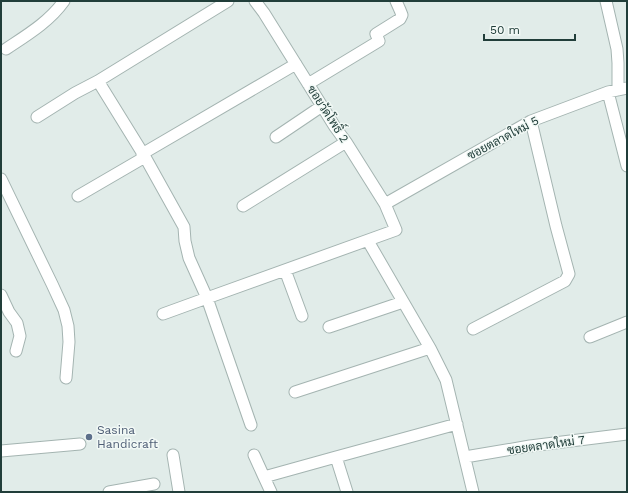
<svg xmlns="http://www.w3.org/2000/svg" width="628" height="493" viewBox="0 0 628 493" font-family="'Work Sans',Sarabun,sans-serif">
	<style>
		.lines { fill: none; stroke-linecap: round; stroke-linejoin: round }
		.minor-casing { stroke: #a4b4b1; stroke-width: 13 }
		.minor { stroke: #fff; stroke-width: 11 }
		.service-dot { fill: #5c6f8a; stroke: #f2f9f6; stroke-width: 1.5 }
		.labels { text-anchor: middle; stroke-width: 3; stroke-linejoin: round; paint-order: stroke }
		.street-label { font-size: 12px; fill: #213e3a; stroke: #f2f9f6 }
		.service-label { font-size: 12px; fill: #4e5e75; stroke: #f2f9f6; text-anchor: start }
	</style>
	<rect width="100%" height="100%" fill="#e1ece9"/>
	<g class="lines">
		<defs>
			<path id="minor" d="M606,1l11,48 1,14v27
				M6,49c21,-14 43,-27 58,-48
				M98,81l47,76 39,70 1,14 4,17 18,40 44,127
				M308,84l71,-43 -3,-7 24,-15 2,-4 -2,-5 -4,-9
				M608,92l19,74
				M37,117l38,-24 23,-12 130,-80
				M276,137l46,-31
				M142,154l154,-90
				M1,179l51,105 12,26 4,16 1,16 -3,36
				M78,196l67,-39
				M385,204l146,-83 77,-29 19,-4
				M243,206l103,-64
				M368,241l62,107 16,32 27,112
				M285,270l17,46
				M1,295l8,17 8,11 3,13 -4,15
				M163,314l44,-16 189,-68 -11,-26 -39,-62 -11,-15 -71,-114 -9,-12
				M329,327l74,-25
				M473,329l92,-48 4,-7 -13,-48 -25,-105
				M590,337l37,-15
				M295,392l135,-44
				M1,451l79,-7
				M173,455l6,37
				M254,455l10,22
				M465,457l65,-11 97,-12
				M109,492l45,-8
				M271,492l-7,-15 72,-20
				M347,492l-11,-35 121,-33"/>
		</defs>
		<!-- minor casing -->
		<use href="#minor" class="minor-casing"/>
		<!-- minor -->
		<use href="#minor" class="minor"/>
	</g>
	<!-- markers -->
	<circle class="service-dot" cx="89" cy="437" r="4"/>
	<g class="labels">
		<!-- street labels -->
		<g class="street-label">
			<text transform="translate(328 114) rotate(57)" y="4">ซอยวัดโพธิ์ 2</text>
			<text transform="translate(503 138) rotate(-28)" y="4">ซอยตลาดใหม่ 5</text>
			<text transform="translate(546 445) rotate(-8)" y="4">ซอยตลาดใหม่ 7</text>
		</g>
		<!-- service labels -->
		<g class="service-label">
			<text x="97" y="434">Sasina<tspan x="97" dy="14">Handicraft</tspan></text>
		</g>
	</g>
	<!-- border -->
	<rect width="628" height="493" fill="none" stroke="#213e3a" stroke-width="4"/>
	<!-- scale -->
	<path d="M484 34v6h91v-6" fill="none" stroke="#213e3a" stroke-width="2"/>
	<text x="490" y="34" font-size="12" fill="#213e3a" stroke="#f2f9f6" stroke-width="3" paint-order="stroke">50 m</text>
</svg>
